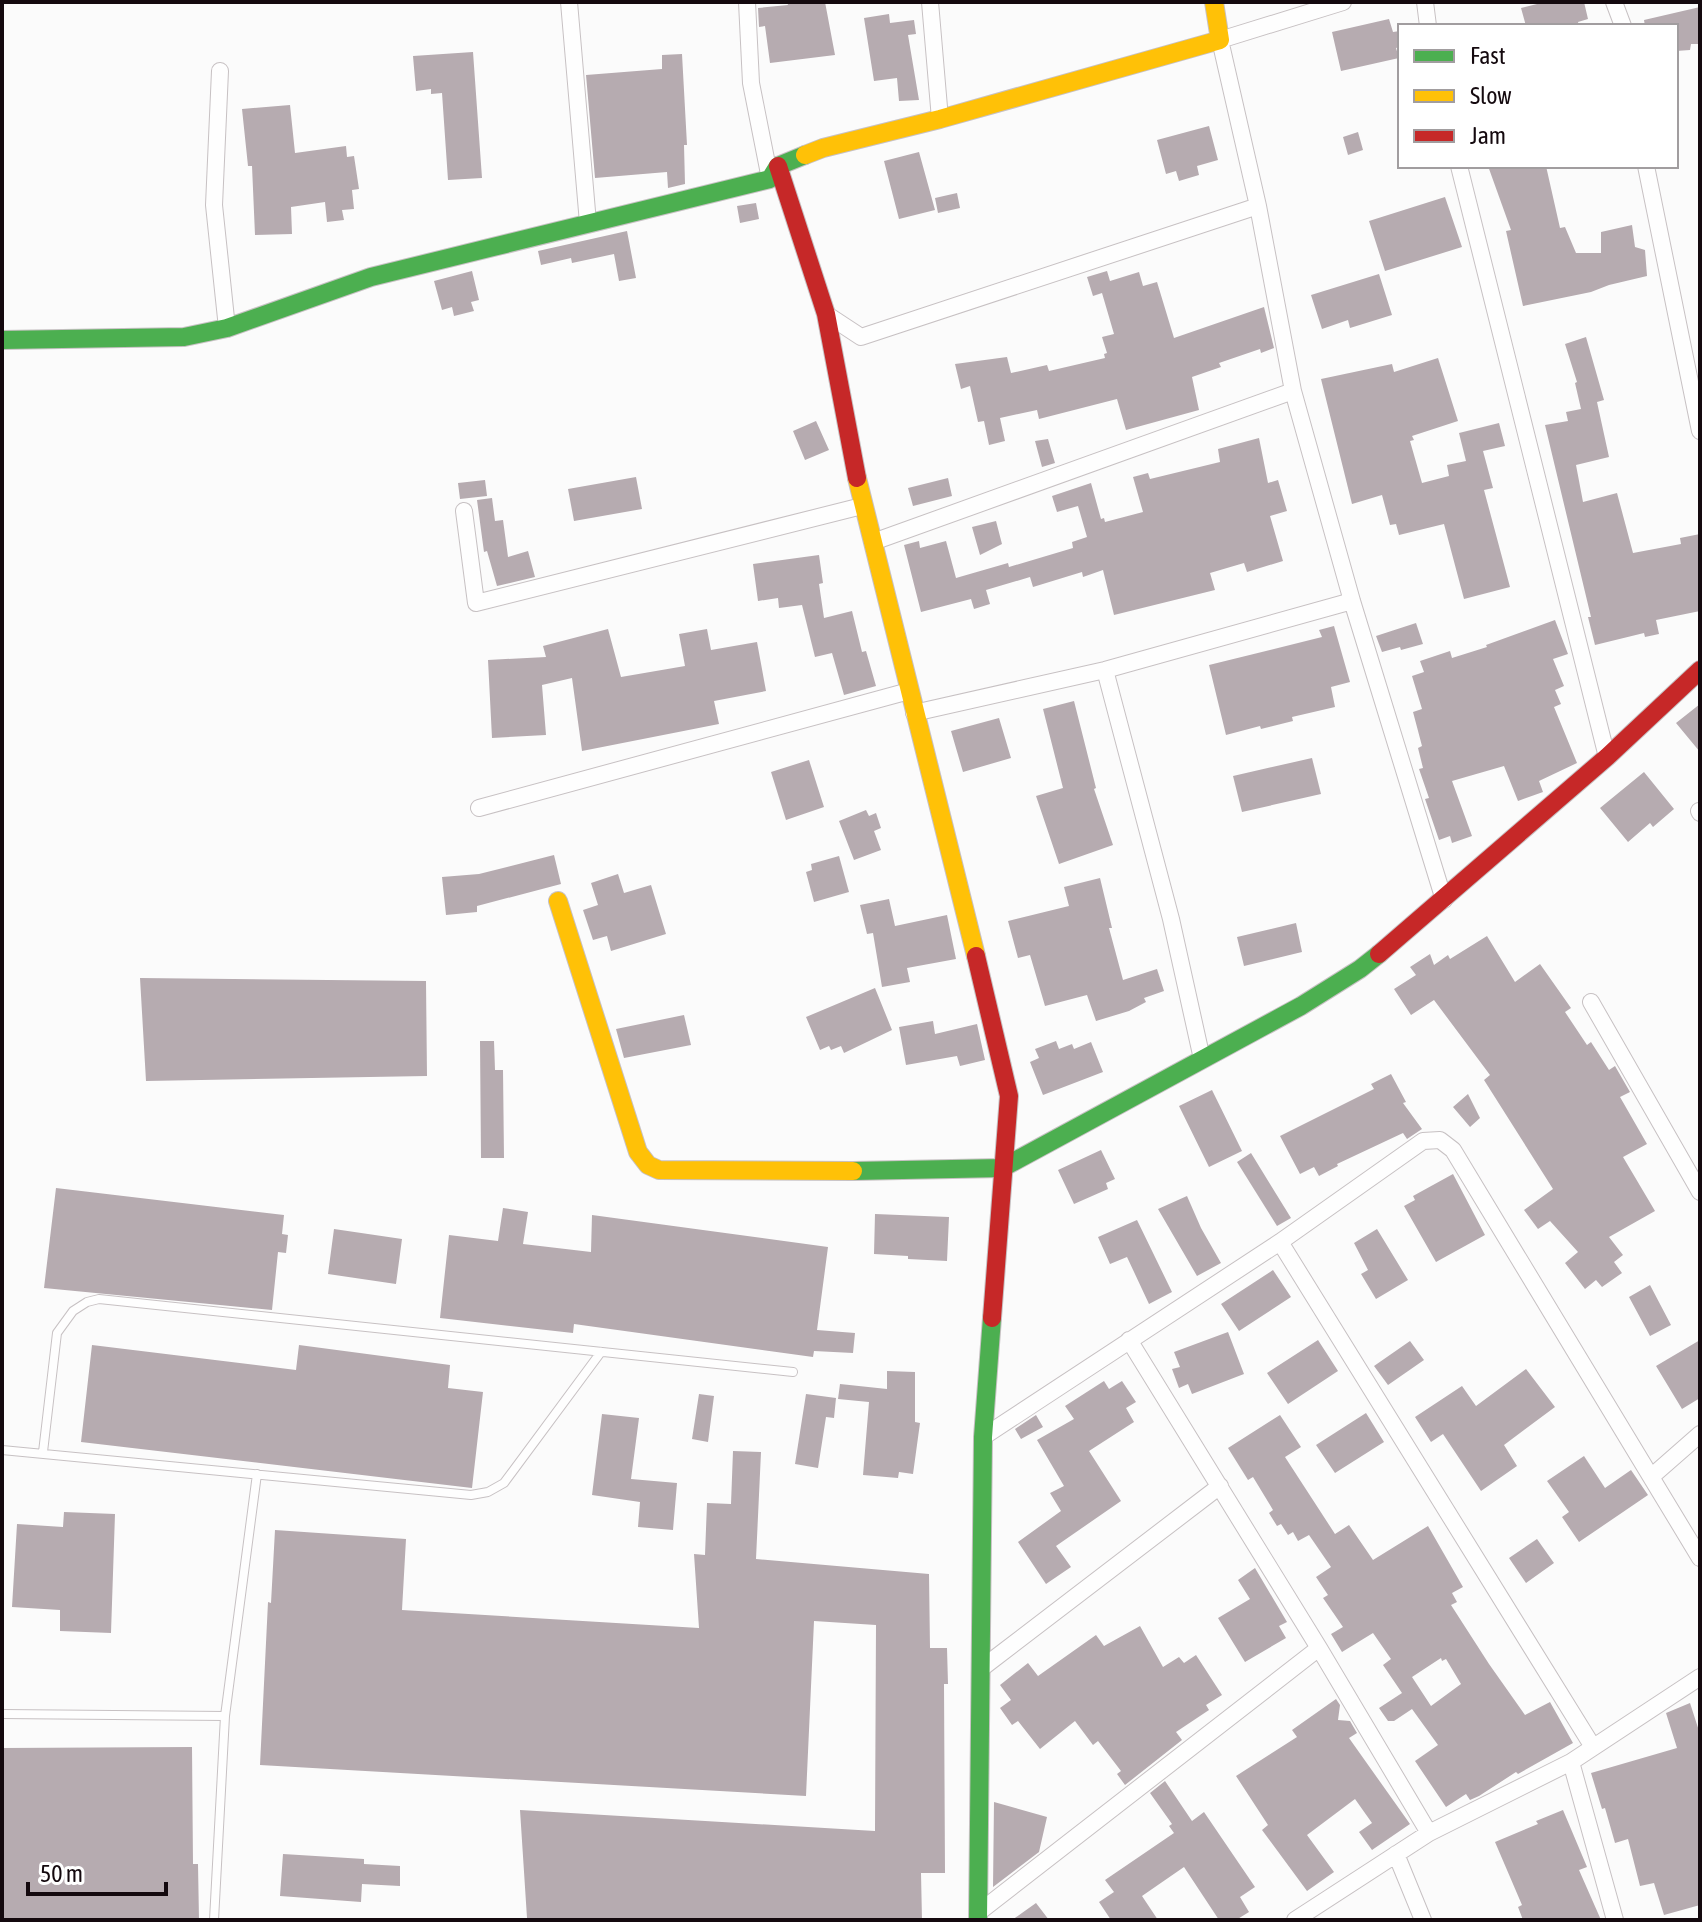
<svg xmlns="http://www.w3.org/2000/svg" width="1702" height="1922" viewBox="0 0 1702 1922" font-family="'Asap Condensed',sans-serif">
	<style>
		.building { fill: #b6abb0; fill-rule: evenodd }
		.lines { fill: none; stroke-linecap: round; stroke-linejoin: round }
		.lane-casing { stroke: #c7c1c3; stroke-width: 10 }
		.street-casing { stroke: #c7c1c3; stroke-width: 18 }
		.fast-casing { stroke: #c7c1c3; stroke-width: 20 }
		.slow-casing { stroke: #c7c1c3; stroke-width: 20 }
		.jam-casing { stroke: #c7c1c3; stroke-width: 20 }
		.lane { stroke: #fefefe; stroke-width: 8 }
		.street { stroke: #fefefe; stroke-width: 16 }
		.fast { stroke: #4caf50; stroke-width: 18 }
		.slow { stroke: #ffc107; stroke-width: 18 }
		.jam { stroke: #c62828; stroke-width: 18 }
	</style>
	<rect width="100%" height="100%" fill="#fbfbfb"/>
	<!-- building -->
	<path class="building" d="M787,2h38l10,53 -65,8 -5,-37 -6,1 -1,-19 30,-3z
		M1545,2h39l4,17 -10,3 1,4h-53l-5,-18z
		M1700,7v37h-9l-1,6 -14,1v-25h-31l-1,-6z
		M889,14l1,9 24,-3 2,14 -8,1 11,65 -20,1 -2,-23 -23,3 -10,-63z
		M1389,19l4,13 7,-1v16l-4,1 3,10 -58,13 -9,-39z
		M473,52l9,126 -34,2 -6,-87 -11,1v-5l-15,2 -3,-35z
		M682,54l5,91h-3l1,39 -17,4 -1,-16 -72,6 -9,-103 76,-6v-14z
		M290,105l5,48 51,-7 1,11 7,-1 5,33 -7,1 2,19 -12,1 2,10 -17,2 -2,-20 -34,5 1,27 -37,1 -3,-69h-4l-6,-57z
		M1209,126l9,34 -21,6 2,9 -20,6 -3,-10 -10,3 -9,-34z
		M1358,132l5,18 -15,5 -5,-18z
		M919,152l16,58 -36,9 -15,-58z
		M1488,166h58l14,62 5,-1 11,26h25v-21l31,-7 3,22 10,3 2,26 -38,9 -18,7 -68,14 -17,-75 5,-1z
		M957,193l3,15 -22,5 -3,-15z
		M1445,197l17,50 -77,24 -16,-50z
		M756,203l3,16 -19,4 -3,-17z
		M627,231l9,47 -17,3 -5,-27 -42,9 -1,-5 -30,7 -3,-14z
		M472,271l7,29 -8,2 3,9 -20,5 -2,-9 -10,3 -8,-29z
		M1107,271l3,10 29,-9 4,14 14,-4 17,56 90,-31 10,41 -13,5 -1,-4 -41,14 2,4 -29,10 7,33 -73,20 -9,-31 -78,20 -2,-9 -37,8 5,23 -16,4 -5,-24 -6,1 -8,-36 -9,3 -6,-25 52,-7 4,16 36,-8 2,6 56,-13 -1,-4 3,-1 -5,-16 12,-3 -12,-41 -9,3 -6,-19z
		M1379,274l13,41 -42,13 -2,-8 -26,9 -11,-34z
		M1586,337l18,63 -7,2 12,55 -33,8 7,37 34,-9 16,60 48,-9 -1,-6 20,-4v77l-44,9 3,14 -14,3 -1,-4 -49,12 -7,-28h3l-46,-192 23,-4 -2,-9 15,-3 -6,-26 2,-1 -12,-38z
		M1438,358l20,63 -46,15 2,4 -4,1 12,42 27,-7 -2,-11 19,-4 -7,-28 40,-10 6,23 -22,5 10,37 -9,2 26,97 -46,12 -20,-75 -45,11 -3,-11 -6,1 -8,-30 -30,9 -31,-125 71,-15 2,8z
		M816,421l13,29 -24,10 -12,-29z
		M1259,438l9,45 10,-3 9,31 -17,5 13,45 -36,11 -3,-9 -34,10 5,17 -101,25 -11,-45 -20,7 -1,-5 -49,15 -3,-10 -44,13 4,14 -16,5 -3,-10 -50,13 -17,-67 15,-4 1,7 26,-7 10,37 52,-15 1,4 64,-19 -1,-6 15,-5 -9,-31 -21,6 -5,-16 39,-13 10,36 3,-1 1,4 38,-10 -10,-35 15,-4 2,6 70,-17 -2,-13z
		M1048,439l7,24 -13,4 -7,-26z
		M636,477l6,32 -68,12 -6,-32z
		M948,478l4,18 -39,10 -5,-18z
		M485,480l2,16 -27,3 -2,-16z
		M492,498l3,23 8,-1 5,37 20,-6 7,26 -38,9 -10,-35 -3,1 -7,-52z
		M996,521l6,23 -22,11 -8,-28z
		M819,555l4,28 -4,1 5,34 28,-7 10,41 4,-1 10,35 -32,9 -12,-42 -17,4 -13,-52 -23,3 -1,-10 -20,3 -5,-37z
		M1555,620l13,34 -15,5 11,27 -9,4 6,14 -7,3 23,56 -38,18 4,11 -25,9 -14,-35 -52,15 20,55 -20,7 -2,-7 -11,4 -14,-41 4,-1 -10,-29 4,-1 -5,-20 4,-2 -9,-34 9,-3 -10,-33 12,-4 -4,-11 30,-10 2,7 35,-11 -1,-2z
		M1416,623l7,21 -22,6 -1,-3 -18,5 -6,-16z
		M1334,626l16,56 -19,5 4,20 -43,10 1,4 -32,8 -1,-3 -34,9 -17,-70 113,-28 -3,-7z
		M608,629l13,48 64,-11 -6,-32 28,-5 4,21 46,-8 9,49 -52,10 5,23 -137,27 -10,-73 -30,7 4,50 -54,3 -4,-78 58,-3 -3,-11z
		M1074,701l22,87 -2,1 19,56 -54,19 -23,-68 27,-8 -20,-79z
		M1700,704v48l-24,-29z
		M999,718l12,40 -48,14 -12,-41z
		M1312,758l9,36 -79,18 -9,-36z
		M809,760l15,47 -38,13 -15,-48z
		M1644,772l30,37 -21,18 -3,-4 -22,19 -28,-34z
		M866,810l3,6 7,-3 5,15 -7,3 7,19 -27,10 -15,-39z
		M554,855l7,29 -84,22v6l-31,3 -4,-38 37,-3z
		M839,856l10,36 -35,10 -8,-30 6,-2 -1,-6z
		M618,874l6,19 27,-8 15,49 -55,17 -4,-15 -14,4 -10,-30 15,-5 -7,-22z
		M1100,878l12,50h-3l14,52 34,-11 7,22 -20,7 2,4 -17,9 -33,10 -9,-26 -42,11 -15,-51 -12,3 -10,-37 61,-15 -5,-19z
		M889,899l6,27 52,-11 9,44 -49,9 3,14 -28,5 -9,-54 -6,1 -7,-29z
		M1296,923l6,29 -58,14 -7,-29z
		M1487,936l28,46 25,-18 31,44 -6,4 22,33 4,-3 18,28 6,-4 15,26 -10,5 27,47 -24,13 32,54 -46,26 14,18 -9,7 8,11 -20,14 -6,-7 -11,9 -20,-26 13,-11 -28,-31 -12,8 -14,-19 29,-21 -69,-109 6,-5 -56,-75 -23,15 -17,-26 22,-14 -6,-8 20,-13 4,11 14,-10 2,4z
		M140,978l286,3 1,95 -281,5z
		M875,988l17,42 -48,23 -3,-7 -10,4 -2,-4 -9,4 -14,-33z
		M684,1015l7,30 -67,13 -8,-29z
		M933,1021l2,13 42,-10 8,36 -25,6 -3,-10 -51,9 -7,-38z
		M480,1041h14l1,29h8l1,88h-23z
		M1056,1041l3,8 13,-5 2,5 17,-7 12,30 -60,23 -13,-33 9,-4 -4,-9z
		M1391,1074l15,28 -3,1 19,26 -15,10 -4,-6 -66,31 1,2 -19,10 -5,-9 -14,7 -20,-38 94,-47 -3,-5z
		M1212,1090l30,61 -33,16 -30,-61z
		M1468,1094l12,24 -10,9 -17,-20z
		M1101,1150l14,29 -9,4 2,6 -34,15 -16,-34z
		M1251,1153l40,65 -14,8 -40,-64z
		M1453,1174l32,61 -49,27 -32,-56 11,-6 -2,-4z
		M56,1188l228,27 -2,19 6,1 -2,18 -8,-1 -6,58 -228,-22z
		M1187,1196l14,32 20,35 -24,13 -39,-67z
		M503,1208l25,4 -5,32 68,8 1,-37 236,32 -11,83 38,3 -2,20 -39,-2 -1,6 -239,-33 -1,9 -133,-15 9,-83 49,6z
		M875,1214l74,3 -2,44 -39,-2v-3l-34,-2z
		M1137,1220l35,72 -23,12 -22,-47 -17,7 -12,-27z
		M334,1229l68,10 -6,45 -68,-10z
		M1377,1229l31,51 -32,19 -15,-25 7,-4 -14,-27z
		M1273,1270l18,27 -52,34 -18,-27z
		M1650,1285l21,40 -21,11 -21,-39z
		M1228,1332l16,42 -52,20 -4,-10 -9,4 -7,-19 8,-2 -6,-15z
		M1318,1340l20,31 -50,33 -21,-31z
		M1700,1340v58l-18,11 -26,-43z
		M1410,1341l14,19 -36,25 -14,-19z
		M92,1345l204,25 3,-25 151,20 -2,23 35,4 -11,96 -391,-46z
		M1526,1369l29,38 -51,38 13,21 -36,25 -38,-57 -12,8 -16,-25 47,-31 14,20z
		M887,1371l28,1v50l5,1 -7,51 -14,-2 -1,6 -35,-3 6,-73 -31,-3 2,-15 47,5z
		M1104,1381l5,8 13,-8 14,21 -10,6 8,14 -45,29 32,50 -65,45 15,21 -25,17 -28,-42 43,-31 -11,-18 14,-7 -27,-46 37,-21 -9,-13z
		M699,1394l15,2 -6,46 -16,-3z
		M806,1394l30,4 -2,20 -8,-1 -8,51 -23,-4z
		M1366,1413l18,29 -49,31 -19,-28z
		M602,1414l37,4 -8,61 46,4 -4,47 -35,-3 2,-25 -48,-7z
		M1036,1415l7,12 -22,12 -6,-10z
		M1280,1415l21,32 -16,10 50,77 14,-9 24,35 55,-34 35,61 -11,6 5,9 -6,3 38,59 36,51 25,-13 23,41 -55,31 -2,-2 -37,24 -9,4 -4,-6 -20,13 -31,-46 23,-16 -26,-36 -18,12h-6l-9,-13 23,-15 -19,-28 8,-6 -18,-26 -31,19 -11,-18 12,-7 -20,-29 5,-3 -12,-18 15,-10 -22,-32 -11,6 -5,-9 -5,3 -7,-11 -4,2 -8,-13 4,-3 -20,-33 -5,3 -20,-32zM1441,1658l1,3 4,-2 15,25 -30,22 -19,-29z
		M733,1451l28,1 -5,107 173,15 1,74h17l1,36h-4l1,189h-24l1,47 -395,-2 -7,-108 355,21 1,-206 -62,-4 -8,175 -546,-31 8,-163 3,1 4,-73 131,9 -4,71 297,18 -5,-74 11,1 2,-52 24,1z
		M1584,1456l21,32 26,-18 17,25 -69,47 -17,-25 7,-5 -22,-31z
		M64,1512l51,2 -4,119 -51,-2v-21l-48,-3 5,-83 46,3z
		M1537,1539l17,24 -28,20 -17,-25z
		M1255,1568l32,54 -8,4 7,12 -41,24 -27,-44 32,-19 -12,-19z
		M1140,1626l23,41 16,-10 5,6 12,-8 26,40 -16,10 3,5 -33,22 6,8 -57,45 -8,-11 4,-3 -23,-30 -5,4 -18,-24 -35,28 -22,-28 -6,4 -12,-17 11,-8 -11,-15 28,-22 10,13 58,-41 8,11z
		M1336,1699l4,6 -2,15 12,1 7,12 -8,5 61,86 -38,26 -13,-18 13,-9 -17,-24 -48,36 27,37 -27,19 -45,-61 6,-5 -32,-49 61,-39 -5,-7z
		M1690,1703l10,31v171l-36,10 -10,-32 -14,3 -12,-47 -13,4 -10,-35 -3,1 -11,-36 86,-25 -11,-35z
		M192,1747l1,117h5l1,56h-197v-172z
		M1165,1781l27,40 12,-9 51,75 -15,10 9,15 -13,8h-17l-35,-53 -42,29 16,24h-47l-12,-18 15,-10 -9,-12 69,-47 -5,-7 3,-2 -22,-31z
		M994,1802l53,15 -8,35 -46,35z
		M1563,1810l24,57 -8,3 22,50h-78l-5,-13 4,-2 -27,-63 43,-18 -2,-3z
		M283,1854l81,5v5l36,2v20l-38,-2 -1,18 -81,-6z
		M1036,1903l13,17h-37z"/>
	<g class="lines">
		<defs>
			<path id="lane" d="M2,1450l469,45 17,-3 16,-9 97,-131
				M43,1452l14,-119 16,-22 14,-9 12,-3 694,73
				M2,1714l223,2
				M214,1920l11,-204 32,-242"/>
			<path id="street" d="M569,2l19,221
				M747,2l4,81 19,96
				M930,2l10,117
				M1343,2l-123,38 38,166 35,185 59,210 92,299
				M1425,2l3,24
				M1614,2l9,24
				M220,71l-6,134 13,123
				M1459,166l148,591
				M1646,166l54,265
				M826,314l35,23 397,-131
				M464,511l12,92 386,-97
				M873,542l420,-151
				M1105,670l66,249 31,140
				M914,713l191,-43 247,-69
				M479,808l430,-117
				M1699,811l1,2
				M1591,1002l109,190
				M1280,1242l313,505
				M1129,1340l190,308 110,185
				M983,1437l297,-195 143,-101 17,-1 13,10 247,408
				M1651,1477l49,-43
				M982,1668l238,-182
				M1571,1762l44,158
				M1396,1854l27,66
				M978,1913l341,-265
				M1295,1920l134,-87 142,-71 129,-85"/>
			<path id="fast" d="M2,340l182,-3 43,-9 144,-51 399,-98 8,-13 27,-11
				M853,1171l149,-3 299,-162 59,-37 19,-15
				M978,1920l5,-483 9,-119"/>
			<path id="slow" d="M805,155l18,-7 117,-29 280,-79 -6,-38
				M857,478l119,478
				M558,901l80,251 10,13 11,5 194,1"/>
			<path id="jam" d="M778,166l48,148 31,164
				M1379,954l228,-197 93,-87
				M976,956l33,140 -17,222"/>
		</defs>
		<!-- lane casing -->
		<use href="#lane" class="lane-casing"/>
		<!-- street casing -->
		<use href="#street" class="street-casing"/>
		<!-- fast casing -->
		<use href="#fast" class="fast-casing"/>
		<!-- slow casing -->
		<use href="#slow" class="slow-casing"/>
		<!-- jam casing -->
		<use href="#jam" class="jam-casing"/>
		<!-- lane -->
		<use href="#lane" class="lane"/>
		<!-- street -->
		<use href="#street" class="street"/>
		<!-- fast -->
		<use href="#fast" class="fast"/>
		<!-- slow -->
		<use href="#slow" class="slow"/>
		<!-- jam -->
		<use href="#jam" class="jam"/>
	</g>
	<!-- border -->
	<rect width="1702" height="1922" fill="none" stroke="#14090e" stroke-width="8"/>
	<!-- legend -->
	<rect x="1398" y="24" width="280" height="144" fill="#ffffff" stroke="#a19d9f" stroke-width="2"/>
	<rect x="1414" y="50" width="40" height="12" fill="#4caf50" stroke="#a19d9f" stroke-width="2"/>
	<text x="1470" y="64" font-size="24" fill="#14090e">Fast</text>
	<rect x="1414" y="90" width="40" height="12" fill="#ffc107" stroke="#a19d9f" stroke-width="2"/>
	<text x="1470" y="104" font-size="24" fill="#14090e">Slow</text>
	<rect x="1414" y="130" width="40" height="12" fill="#c62828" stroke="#a19d9f" stroke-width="2"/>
	<text x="1470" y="144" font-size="24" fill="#14090e">Jam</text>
	<!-- scale -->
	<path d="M28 1882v12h138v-12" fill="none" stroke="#14090e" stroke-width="4"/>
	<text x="40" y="1882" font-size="24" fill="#14090e" stroke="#ffffff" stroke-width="6" paint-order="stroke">50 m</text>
</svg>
